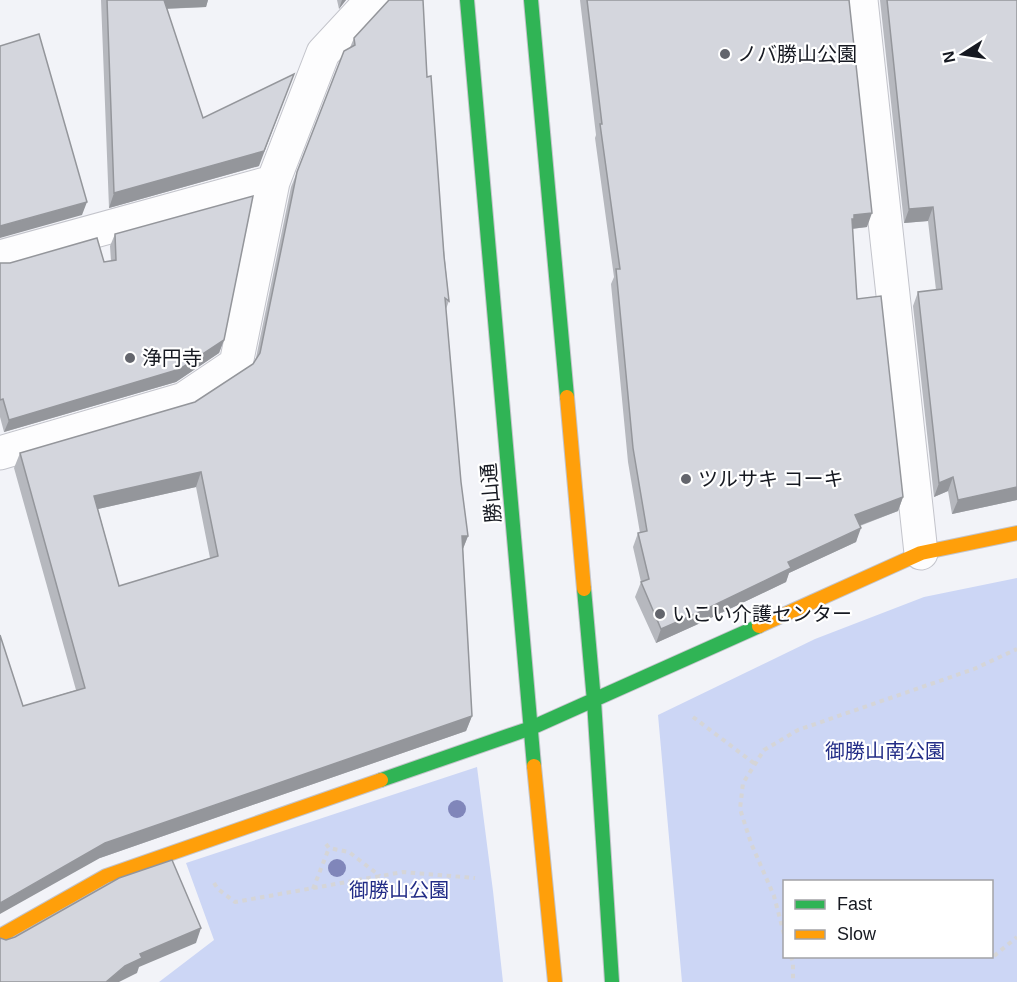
<svg xmlns="http://www.w3.org/2000/svg" width="1017" height="982" viewBox="0 0 1017 982" font-family="Arial,'Noto Sans JP',sans-serif">
	<style>
		.green { fill: #ccd6f5; fill-rule: evenodd }
		.lines { fill: none; stroke-linecap: round; stroke-linejoin: round }
		.street-casing { stroke: #c3c4cb; stroke-width: 35 }
		.fast-casing { stroke: #c3c4cb; stroke-width: 16 }
		.slow-casing { stroke: #c3c4cb; stroke-width: 16 }
		.path { stroke: #d5d5d7; stroke-width: 4; stroke-dasharray: 4.5 4.5; stroke-linecap: butt }
		.street { stroke: #fdfdfe; stroke-width: 33 }
		.fast { stroke: #30b455; stroke-width: 14 }
		.slow { stroke: #ff9f0a; stroke-width: 14 }
		.tree { fill: #8086ba }
		.wall { fill: #b6b8be; fill-rule: evenodd }
		.shaded-wall { fill: #94969b }
		.building { fill: #d4d6dd; stroke: #94969b; stroke-width: 1.5; fill-rule: evenodd }
		.poi-dot { fill: #63656c; stroke: #fff; stroke-width: 2 }
		.labels { text-anchor: middle; stroke-width: 4.5; stroke-linejoin: round; paint-order: stroke }
		.poi-label { font-size: 20px; fill: #161921; stroke: #fff; text-anchor: start }
		.street-label { font-size: 20px; fill: #161921; stroke: #fff }
		.park-label { font-size: 20px; fill: #232d87; stroke: #fff }
	</style>
	<rect width="100%" height="100%" fill="#f2f3f8"/>
	<!-- green -->
	<path class="green" d="M1017,578v404h-335l-24,-267 157,-76 109,-42zM784,882h208v74h-208z
		M477,767l16,124 10,91h-344l55,-42 -28,-77z"/>
	<g class="lines">
		<defs>
			<path id="street" d="M861,0l60,553
				M0,257l273,-75 50,-129 49,-53
				M0,453l184,-54 52,-35 37,-182"/>
			<path id="fast" d="M467,0l67,766
				M531,0l36,397
				M584,589l10,112 18,281
				M381,780l150,-52 228,-102"/>
			<path id="slow" d="M567,397l17,192
				M759,626l162,-73 96,-20
				M534,766l21,216
				M0,936l106,-60 275,-96"/>
		</defs>
		<!-- street casing -->
		<use href="#street" class="street-casing"/>
		<!-- fast casing -->
		<use href="#fast" class="fast-casing"/>
		<!-- slow casing -->
		<use href="#slow" class="slow-casing"/>
		<!-- path -->
		<path class="path" d="M693,717l62,47
			M326,844l3,4 20,4 31,24
			M214,883l4,6 17,13 168,-30 72,6
			M313,889l16,-41
			M784,934l-10,-38 -23,-53 -11,-34 3,-26 21,-33 34,-20 176,-61 43,-20
			M791,956l2,8v18
			M994,956l23,-19"/>
		<!-- street -->
		<use href="#street" class="street"/>
		<!-- fast -->
		<use href="#fast" class="fast"/>
		<!-- slow -->
		<use href="#slow" class="slow"/>
	</g>
	<!-- trees -->
	<g class="tree">
		<circle cx="457" cy="809" r="9"/>
		<circle cx="337" cy="868" r="9"/>
	</g>
	<!-- wall -->
	<path class="wall" d="M101,0h107l-2,7 -40,2 37,109 56,48 -150,42z
		M337,0h9l-7,9z
		M580,0h269l18,227 -15,2 5,70 46,198 -5,14 -38,15 -4,16 -67,31 -3,9 -90,43 -40,18 -21,-46 6,-15 -8,-35 5,-14h2l-12,-71 -17,-178 3,-7 -19,-139 1,-3z
		M880,0h137v500l-65,14 -4,-23 -14,6 -21,-191 5,-14 18,-2 -8,-69 -24,2z
		M354,38l73,39 22,224 -3,8 15,173 7,54 -5,13 9,167 -6,15 -366,127 -77,-152 53,-16 -62,-222 6,-15 175,-51 58,-38 3,-6 35,-171 6,-15zM196,487l14,71 -91,28 -21,-77z
		M115,234l109,106 -5,13 -43,29 -172,50 -4,-15v-154l104,-1 7,-1 -1,-15z"/>
	<!-- shaded-wall -->
	<path class="shaded-wall" d="M160,0h48l-2,7 -50,2z
		M342,0h4l-7,9z
		M294,74l-35,92 -150,42 5,-15z
		M87,202l-5,13 -82,23v-12z
		M933,207l-5,14 -24,2 5,-14z
		M872,213l-5,14 -17,2 -3,4 7,-18z
		M224,340l-5,13 -43,29 -172,50 5,-12z
		M201,472l-5,15 -107,24 5,-15z
		M953,477l-5,14 -14,6 5,-14z
		M1017,487v13l-65,14 6,-14z
		M903,497l-5,14 -48,18 5,-14z
		M861,528l-5,14 -67,31 -3,9 -90,43 -40,18 5,-14 127,-67z
		M462,536h6l-6,15z
		M472,716l-6,15 -366,127 -100,56v-11l105,-60z
		M201,928l-5,15 -57,24 -2,6 -18,9h-13l34,-28z"/>
	<!-- building -->
	<path class="building" d="M107,0h57l39,118 91,-44 -30,77 -150,42z
		M389,0h34l4,77 4,-1 13,180 5,45 -4,-3 16,184 7,54h-6l10,180 -367,127 -105,60v-268l23,71 62,-18 -65,-235 175,-51 58,-38 7,-11 37,-181 47,-121 11,-6 -1,-7zM201,472l17,84 -99,30 -25,-90z
		M587,0h262l23,213 -18,2v4h-2l5,80 24,-3 22,201 -48,18 6,13 -73,34 3,6 -89,43 -41,18 -20,-47 8,-3 -11,-46 9,-2 -14,-83 -17,-179h4l-20,-145h2z
		M887,0h130v487l-59,13 -5,-23 -14,6 -21,-191 24,-3 -9,-82 -24,2z
		M39,34l48,168 -87,24v-180z
		M253,196l-29,144 -44,29 -171,51 -6,-21 -3,1v-137h10l87,-25 7,24 12,-2 -1,-26z
		M172,860l29,68 -61,26 2,4 -17,8 -19,16h-106v-44l6,2 9,-3 104,-59z"/>
	<!-- markers -->
	<g class="poi-dot">
		<circle cx="725" cy="54" r="6"/>
		<circle cx="130" cy="358" r="6"/>
		<circle cx="686" cy="479" r="6"/>
		<circle cx="660" cy="614" r="6"/>
	</g>
	<g class="labels">
		<!-- poi labels -->
		<g class="poi-label">
			<text x="737" y="61">ノバ勝山公園</text>
			<text x="142" y="365">浄円寺</text>
			<text x="698" y="486">ツルサキ コーキ</text>
			<text x="672" y="621">いこい介護センター</text>
		</g>
		<!-- street labels -->
		<g class="street-label">
			<text transform="translate(491 493) rotate(-95)" y="7">勝山通</text>
		</g>
		<!-- park labels -->
		<g class="park-label">
			<text x="885" y="758">御勝山南公園</text>
			<text x="399" y="897">御勝山公園</text>
		</g>
	</g>
	<!-- legend -->
	<rect x="783" y="880" width="210" height="78" fill="#ffffff" stroke="#a2a3a6" stroke-width="1.5"/>
	<rect x="795" y="900" width="30" height="9" fill="#30b455" stroke="#a2a3a6" stroke-width="1.5"/>
	<text x="837" y="910" font-size="18" fill="#161921">Fast</text>
	<rect x="795" y="930" width="30" height="9" fill="#ff9f0a" stroke="#a2a3a6" stroke-width="1.5"/>
	<text x="837" y="940" font-size="18" fill="#161921">Slow</text>
	<!-- north arrow -->
	<g transform="translate(963 54) rotate(258)" stroke="#ffffff" stroke-width="4.5" paint-order="stroke">
	<path d="M0-4.5L10 22L0 15L-10 22Z" fill="#161921"/>
	<text y="-9" font-size="16" font-weight="bold" text-anchor="middle" fill="#161921">N</text>
	</g>
</svg>
